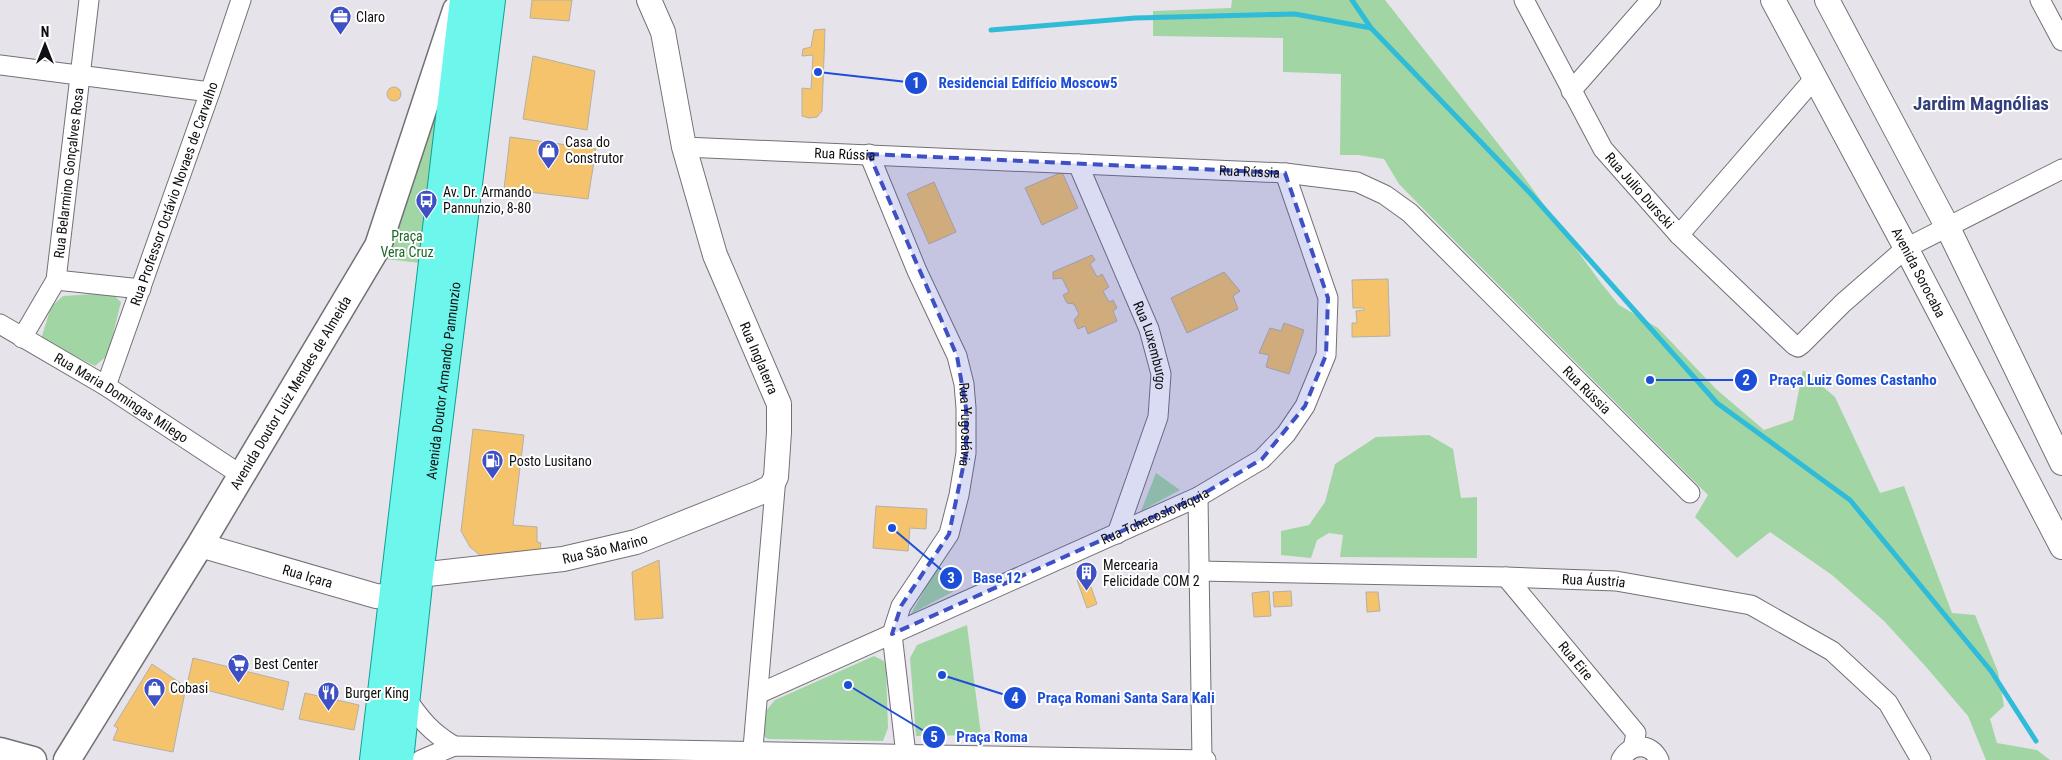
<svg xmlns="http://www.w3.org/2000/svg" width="2062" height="760" viewBox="0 0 2062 760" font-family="'Roboto Condensed',sans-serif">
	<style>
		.green { fill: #a1d5a4 }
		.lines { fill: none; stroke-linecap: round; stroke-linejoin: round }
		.stream { stroke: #30bcd9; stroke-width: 5 }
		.building { fill: #f4c36b; stroke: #b4b0aa }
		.minor-casing { stroke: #737076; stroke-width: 21 }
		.tertiary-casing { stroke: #737076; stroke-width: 26 }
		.secondary-casing { stroke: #737076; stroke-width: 29 }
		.primary-casing { stroke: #0da196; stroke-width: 30 }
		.minor { stroke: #fff; stroke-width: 19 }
		.tertiary { stroke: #fff; stroke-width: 24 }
		.secondary { stroke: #fff; stroke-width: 26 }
		.primary { stroke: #6df6eb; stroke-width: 28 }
		.marked { fill: #3f50c4; fill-opacity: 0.2; stroke: #3f50c4; stroke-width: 4; stroke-dasharray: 10 6; stroke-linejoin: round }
		.labels { text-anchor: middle; stroke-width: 4; stroke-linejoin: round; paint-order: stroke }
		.poi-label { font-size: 14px; fill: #100f11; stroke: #fff; text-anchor: start }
		.street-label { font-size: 14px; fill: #100f11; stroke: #fff }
		.park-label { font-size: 14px; fill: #1b6729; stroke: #fff }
		.district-label { font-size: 19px; font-weight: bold; fill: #333f7a; stroke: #fff }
		.leader { fill: none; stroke: #1d4ed8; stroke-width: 2 }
		.callout-dot { fill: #1d4ed8; stroke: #fff; stroke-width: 2 }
		.mark-label { font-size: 15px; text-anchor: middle; font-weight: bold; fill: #fff }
		.callout-label { font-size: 15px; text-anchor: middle; font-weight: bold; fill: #1d4ed8; stroke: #fff; stroke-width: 4; stroke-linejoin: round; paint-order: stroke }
	</style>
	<rect width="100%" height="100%" fill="#e7e3ea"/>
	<!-- green -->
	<path class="green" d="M1232,0h153l133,169 83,114 18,22 39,23 58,61 48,41 29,-10 10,-50 32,27 45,96 24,-7 48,127 23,2 23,57 6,34 -14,13 7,24 40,7 13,10h-64l-18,-44 -41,-48 -43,-47 -52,-46 -62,-43 -33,26 -42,-41 13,-22 -259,-260 -50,-51 -15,-25 -26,-4h-18l1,-81 -58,-2v-34l-130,-2v-25l78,-3z
		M445,71l-24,192 -36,-4z
		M111,293l10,9 -13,53 -13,11 -54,-27 10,-32 12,-11z
		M1429,435l24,14 8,49 16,-1v61l-137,-1 3,-22 -14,-2 -12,7 -6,18 -30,-3v-24l28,-6 16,-23 10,-38 41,-27z
		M1156,473l24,17 -39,21z
		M937,567l21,22 -47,25z
		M967,625l14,110 -65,1 -6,-78 7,-13z
		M874,656l10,5 2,8 2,59 -5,13 -115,-2 -5,-3 1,-23 11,-13z"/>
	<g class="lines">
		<!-- stream -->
		<path class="stream" d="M1352,0l19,28 159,165 187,210 133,97 141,171 45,70
			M991,30l144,-12 160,-4 76,14"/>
	</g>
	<!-- building -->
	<path class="building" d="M532,0h40l-3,21 -39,-3z
		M825,29l-3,82 -5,6 -8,1 -7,-2v-28l9,1 2,-34 -11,1 1,-7 8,-2 3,-17z
		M533,56l62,15 -8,59 -64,-11z
		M387 94a7 7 0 1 1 14 0a7 7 0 1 1-14 0Z
		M510,137l86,12 -8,50 -84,-10z
		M1062,172l16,36 -36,17 -17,-37z
		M934,182l22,50 -27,12 -22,-50z
		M1092,255l3,5 -5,4 7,13 5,-3 7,13 -6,4 6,11 4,-2 4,8 -4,3 4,10 -29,13 -3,-8 -7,3 -4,-9 5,-6 -5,-10 -7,-1 -4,-8 6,-3 -7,-14 -9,1v-7z
		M1224,272l16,19 -7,5 5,13 -51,24 -16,-35z
		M1388,279l2,57 -38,1v-14h5l-1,-12 8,-1v-2h-11l-1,-28z
		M1284,323l20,7 -15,44 -23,-7 3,-12 -10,-2 11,-25 11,3z
		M473,429l51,6 -11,90 24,2v15l4,1 -1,7 -59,6 -11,-9 -9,-16z
		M876,506l51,3 -1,20 -16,-1 -2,23 -35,-3z
		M659,560l4,58 -28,2 -3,-48z
		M1085,570l12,34 -10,4 -10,-28z
		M1269,591l2,25 -17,1 -2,-24z
		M1291,591l1,15 -18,1 -1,-15z
		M1366,592h12l2,19 -13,1z
		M193,658l96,24 -6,28 -96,-25z
		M152,664l34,23 -13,65 -60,-12 5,-12 -4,-2z
		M305,693l54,12 -5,25 -55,-11z"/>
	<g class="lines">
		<defs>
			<g id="minor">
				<path id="s1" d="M1524,0l79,149 76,86 115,110 4,2 4,-3 41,-41 63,-55 156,-79"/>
				<path d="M2040,0l22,41"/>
				<path d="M0,65l210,27"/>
				<path d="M1571,91l80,-91"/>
				<path id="s2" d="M684,147l601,26 72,9 28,13 25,18 280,280"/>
				<path id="s3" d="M869,154l48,117 40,85 7,28 2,24v45l-7,42 -10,39 -48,72 -9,28 14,121"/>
				<path id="s4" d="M1078,164l71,165 12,45 -3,43 -41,117"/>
				<path d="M1679,235l135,-156"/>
				<path d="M56,280l85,9"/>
				<path id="s5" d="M0,324l106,62 135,89"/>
				<path id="s6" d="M22,338l34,-58 33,-280"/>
				<path id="s7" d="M106,386l104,-294 31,-92"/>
				<path d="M1198,497l4,263"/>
				<path id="s8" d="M1199,571l307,6 110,4 135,24 81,46 56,52 33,57"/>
				<path id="s9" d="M1506,577l130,156 -3,15"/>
				<path id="s10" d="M758,694l440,-197 64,-38 24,-25 19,-28 21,-51 2,-57 -43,-125"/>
				<path d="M406,698c15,22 25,34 48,48"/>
				<path d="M421,760l33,-14 752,14"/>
				<path d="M752,760l24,-283"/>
				<path d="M1621,760c9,-17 30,-18 38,0"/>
			</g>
			<g id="tertiary">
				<path id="s11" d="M1773,0l133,248 156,299"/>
				<path d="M1827,0l121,228 114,235"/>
				<path id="s12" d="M200,545l176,51 17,1 17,-3"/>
				<path id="s13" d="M419,575l144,-16 73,-17 123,-49 12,-6 5,-10 3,-45v-28l-64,-149 -31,-108 -21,-115 -14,-32"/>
			</g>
			<g id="secondary">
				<path d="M0,751l33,9"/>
				<path id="s14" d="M67,760l133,-215 178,-299 78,-236"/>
			</g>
			<g id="primary">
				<path d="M374,760l90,-760"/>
				<path id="s15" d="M399,760l20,-185 72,-575"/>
			</g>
		</defs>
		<!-- minor casing -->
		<use href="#minor" class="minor-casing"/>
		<!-- tertiary casing -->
		<use href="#tertiary" class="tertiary-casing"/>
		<!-- secondary casing -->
		<use href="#secondary" class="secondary-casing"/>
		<!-- primary casing -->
		<use href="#primary" class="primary-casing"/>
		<!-- minor -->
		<use href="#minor" class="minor"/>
		<!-- tertiary -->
		<use href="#tertiary" class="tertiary"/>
		<!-- secondary -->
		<use href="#secondary" class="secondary"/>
		<!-- primary -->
		<use href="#primary" class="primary"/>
	</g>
	<!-- marked area -->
	<path class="marked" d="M869,154l416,19 43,125 -2,57 -21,51 -43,53 -64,38 -306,137 9,-28 48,-72 17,-81v-45l-9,-52z"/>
	<!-- icons -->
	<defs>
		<symbol id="office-pin" viewBox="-11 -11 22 30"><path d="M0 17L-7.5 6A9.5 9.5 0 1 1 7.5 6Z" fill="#3f50c4" stroke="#fff"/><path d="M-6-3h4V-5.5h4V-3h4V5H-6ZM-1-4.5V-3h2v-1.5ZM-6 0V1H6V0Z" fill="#fff"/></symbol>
		<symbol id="shop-pin" viewBox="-11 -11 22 30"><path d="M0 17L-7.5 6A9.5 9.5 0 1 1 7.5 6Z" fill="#3f50c4" stroke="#fff"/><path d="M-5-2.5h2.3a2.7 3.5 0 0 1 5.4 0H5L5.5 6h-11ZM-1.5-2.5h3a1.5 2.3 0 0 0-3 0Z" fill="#fff"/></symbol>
		<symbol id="bus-pin" viewBox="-11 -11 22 30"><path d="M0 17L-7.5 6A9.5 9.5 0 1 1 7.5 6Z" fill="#3f50c4" stroke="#fff"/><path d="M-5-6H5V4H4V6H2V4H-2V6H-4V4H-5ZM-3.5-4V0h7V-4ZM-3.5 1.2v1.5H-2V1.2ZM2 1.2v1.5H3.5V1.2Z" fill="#fff"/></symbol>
		<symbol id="fuel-pin" viewBox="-11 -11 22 30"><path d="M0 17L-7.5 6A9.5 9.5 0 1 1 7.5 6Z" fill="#3f50c4" stroke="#fff"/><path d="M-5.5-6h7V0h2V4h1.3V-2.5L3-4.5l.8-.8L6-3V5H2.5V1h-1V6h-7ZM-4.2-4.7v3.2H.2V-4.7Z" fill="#fff"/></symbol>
		<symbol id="building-pin" viewBox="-11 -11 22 30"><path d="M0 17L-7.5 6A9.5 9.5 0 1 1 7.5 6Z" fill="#3f50c4" stroke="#fff"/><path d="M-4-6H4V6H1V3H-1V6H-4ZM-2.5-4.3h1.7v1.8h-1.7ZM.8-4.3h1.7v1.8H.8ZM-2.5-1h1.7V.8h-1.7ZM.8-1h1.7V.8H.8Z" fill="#fff"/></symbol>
		<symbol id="supermarket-pin" viewBox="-11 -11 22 30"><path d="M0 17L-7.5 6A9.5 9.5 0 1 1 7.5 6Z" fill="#3f50c4" stroke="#fff"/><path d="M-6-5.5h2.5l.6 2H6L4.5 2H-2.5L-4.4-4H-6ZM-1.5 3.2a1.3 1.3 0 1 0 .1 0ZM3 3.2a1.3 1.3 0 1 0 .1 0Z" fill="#fff"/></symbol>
		<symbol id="restaurant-pin" viewBox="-11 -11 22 30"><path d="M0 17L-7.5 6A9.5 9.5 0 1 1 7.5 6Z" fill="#3f50c4" stroke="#fff"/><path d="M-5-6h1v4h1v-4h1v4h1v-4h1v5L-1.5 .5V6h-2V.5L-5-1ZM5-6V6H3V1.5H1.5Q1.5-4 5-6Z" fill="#fff"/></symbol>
	</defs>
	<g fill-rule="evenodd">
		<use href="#office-pin" x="328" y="4" width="25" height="34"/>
		<use href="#shop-pin" x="536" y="138" width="25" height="34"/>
		<use href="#bus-pin" x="414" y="188" width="25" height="34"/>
		<use href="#fuel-pin" x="480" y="448" width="25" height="34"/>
		<use href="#building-pin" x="1074" y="560" width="25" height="34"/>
		<use href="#supermarket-pin" x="226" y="652" width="25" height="34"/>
		<use href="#shop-pin" x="142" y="676" width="25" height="34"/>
		<use href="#restaurant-pin" x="316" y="680" width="25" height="34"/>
	</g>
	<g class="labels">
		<!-- poi labels -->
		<g class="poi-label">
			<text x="356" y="22">Claro</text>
			<text x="565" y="147">Casa do<tspan x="565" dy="16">Construtor</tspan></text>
			<text x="443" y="197">Av. Dr. Armando<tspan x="443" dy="16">Pannunzio, 8-80</tspan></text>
			<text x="509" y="466">Posto Lusitano</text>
			<text x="1103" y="570">Mercearia<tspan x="1103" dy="16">Felicidade COM 2</tspan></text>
			<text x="254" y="669">Best Center</text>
			<text x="170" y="693">Cobasi</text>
			<text x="345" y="698">Burger King</text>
		</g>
		<!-- street labels -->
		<g class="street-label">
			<text dy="5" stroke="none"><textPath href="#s2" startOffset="161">Rua Rússia</textPath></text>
			<text dy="5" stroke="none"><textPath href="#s2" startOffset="566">Rua Rússia</textPath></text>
			<text dy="5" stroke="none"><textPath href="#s6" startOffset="175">Rua Belarmino Gonçalves Rosa</textPath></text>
			<text dy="5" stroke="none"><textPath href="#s1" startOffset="224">Rua Julio Durscki</textPath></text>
			<text dy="5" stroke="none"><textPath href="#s7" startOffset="204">Rua Professor Octávio Novaes de Carvalho</textPath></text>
			<text dy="5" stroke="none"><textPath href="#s11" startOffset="309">Avenida Sorocaba</textPath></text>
			<text dy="5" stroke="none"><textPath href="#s4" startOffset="196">Rua Luxemburgo</textPath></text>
			<text transform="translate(759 358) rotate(67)" y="5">Rua Inglaterra</text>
			<text dy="5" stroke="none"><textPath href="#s15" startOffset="382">Avenida Doutor Armando Pannunzio</textPath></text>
			<text dy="5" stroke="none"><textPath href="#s2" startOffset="986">Rua Rússia</textPath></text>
			<text dy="5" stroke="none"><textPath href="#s14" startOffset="430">Avenida Doutor Luiz Mendes de Almeida</textPath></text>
			<text dy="5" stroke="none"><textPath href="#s5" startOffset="142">Rua Maria Domingas Milego</textPath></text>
			<text dy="5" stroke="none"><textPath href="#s3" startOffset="290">Rua Yugoslávia</textPath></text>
			<text dy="5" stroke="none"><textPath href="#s10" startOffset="435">Rua Tchecoslováquia</textPath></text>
			<text dy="5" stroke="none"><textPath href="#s13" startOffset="188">Rua São Marino</textPath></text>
			<text dy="5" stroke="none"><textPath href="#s12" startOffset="112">Rua Içara</textPath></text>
			<text dy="5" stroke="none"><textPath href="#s8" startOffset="395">Rua Áustria</textPath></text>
			<text dy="5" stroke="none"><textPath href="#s9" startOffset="109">Rua Eire</textPath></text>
		</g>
		<!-- park labels -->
		<g class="park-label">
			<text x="407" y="241">Praça<tspan x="407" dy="16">Vera Cruz</tspan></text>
		</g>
		<!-- district labels -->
		<g class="district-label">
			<text x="1981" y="110">Jardim Magnólias</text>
		</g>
	</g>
	<!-- callouts -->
	<path class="leader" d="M818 72L916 83M1650 380L1746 380M892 528L951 578M942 675L1015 698M848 685L934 737"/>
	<g class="callout-dot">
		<circle cx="818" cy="72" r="5"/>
		<circle cx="1650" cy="380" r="5"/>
		<circle cx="892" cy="528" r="5"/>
		<circle cx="942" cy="675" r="5"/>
		<circle cx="848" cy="685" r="5"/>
		<circle cx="916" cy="83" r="12"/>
		<circle cx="1746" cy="380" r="12"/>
		<circle cx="951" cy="578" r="12"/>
		<circle cx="1015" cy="698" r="12"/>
		<circle cx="934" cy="737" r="12"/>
	</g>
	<g class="mark-label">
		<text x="916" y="88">1</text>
		<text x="1746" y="385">2</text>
		<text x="951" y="583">3</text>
		<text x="1015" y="703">4</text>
		<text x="934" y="742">5</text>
	</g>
	<g class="callout-label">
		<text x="1028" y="88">Residencial Edifício Moscow5</text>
		<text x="1853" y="385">Praça Luiz Gomes Castanho</text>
		<text x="997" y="583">Base 12</text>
		<text x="1126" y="703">Praça Romani Santa Sara Kali</text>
		<text x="992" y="742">Praça Roma</text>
	</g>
	<!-- north arrow -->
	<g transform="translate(45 45)" stroke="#ffffff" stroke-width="4" paint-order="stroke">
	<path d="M0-4L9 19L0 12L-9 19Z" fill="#100f11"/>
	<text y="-8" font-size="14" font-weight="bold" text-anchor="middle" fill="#100f11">N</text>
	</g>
</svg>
